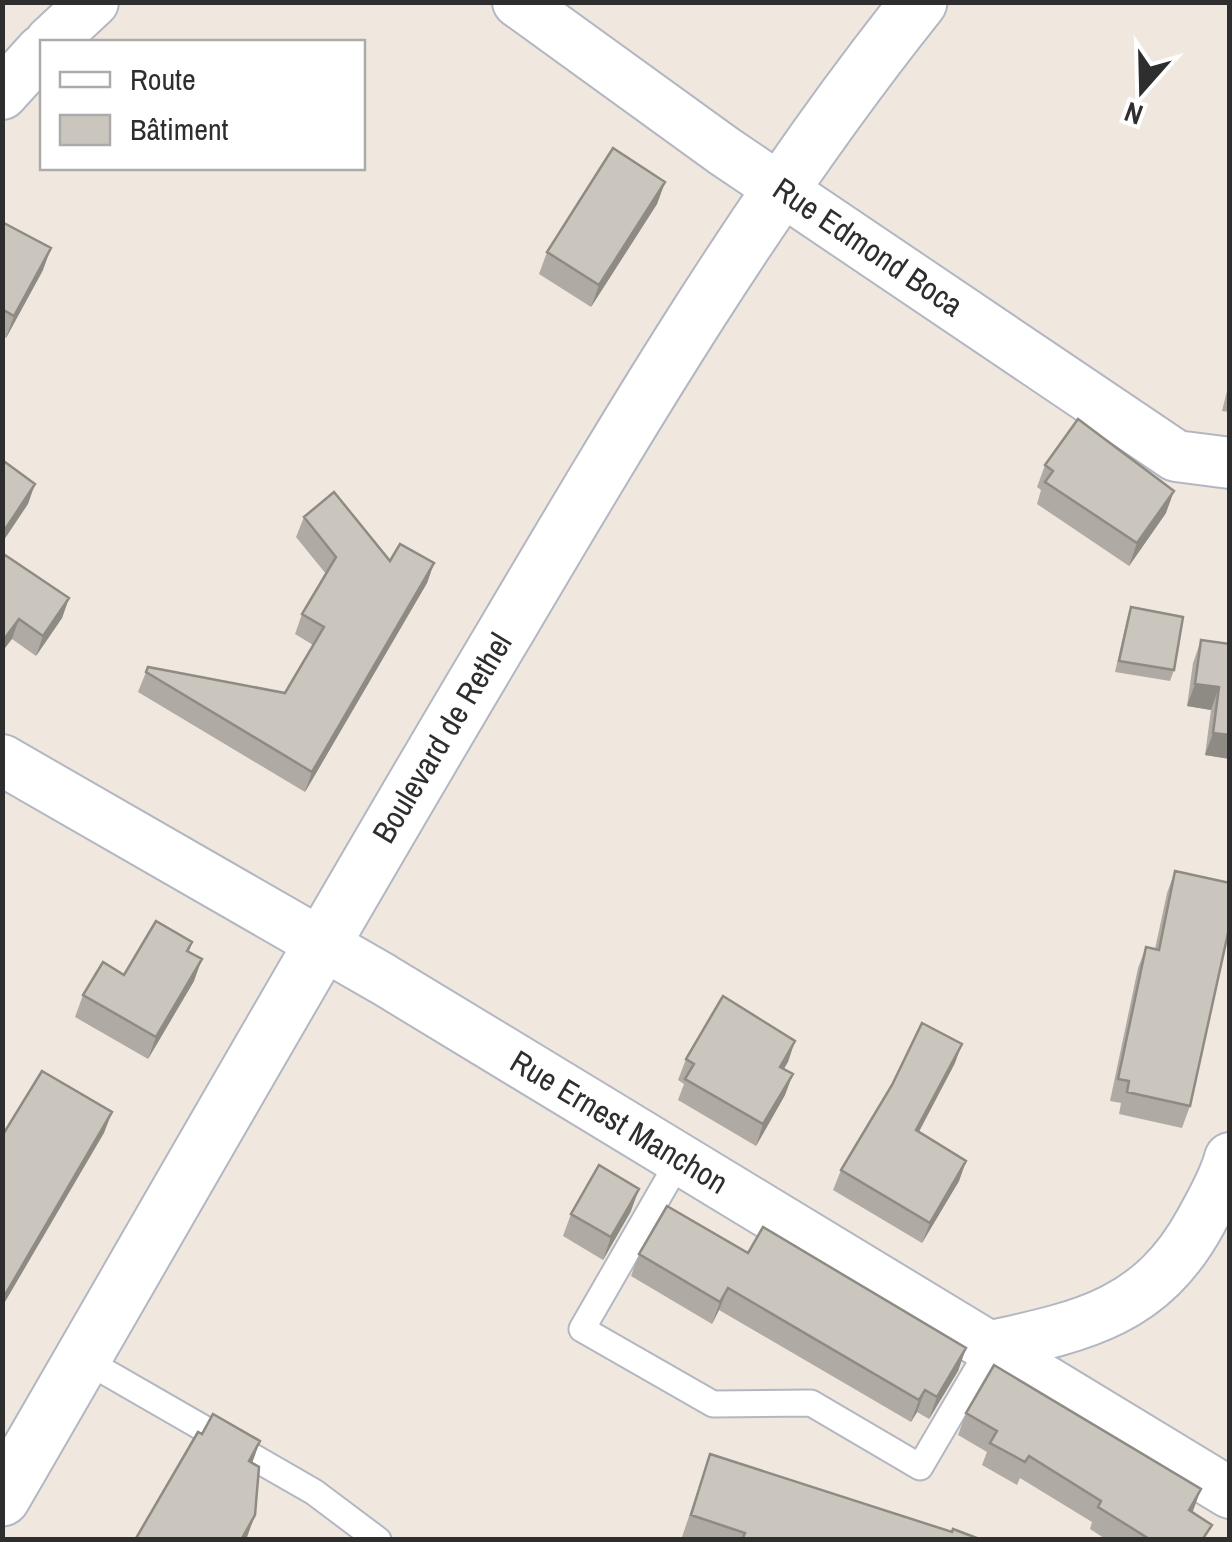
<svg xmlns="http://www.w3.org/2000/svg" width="1232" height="1542" viewBox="0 0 1232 1542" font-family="'Archivo Narrow',sans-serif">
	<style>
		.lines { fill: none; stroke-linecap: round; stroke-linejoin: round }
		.lane-casing { stroke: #b3b7c2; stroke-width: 29 }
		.street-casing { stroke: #b3b7c2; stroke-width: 54 }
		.secondary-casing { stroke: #b3b7c2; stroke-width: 59 }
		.lane { stroke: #fff; stroke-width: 25 }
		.street { stroke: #fff; stroke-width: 50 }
		.secondary { stroke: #fff; stroke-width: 55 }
		.wall { fill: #afaaa3 }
		.shaded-wall { fill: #8e8b84 }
		.building { fill: #cbc6bd; stroke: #8e8b84; stroke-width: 2.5 }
		.labels { text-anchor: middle; stroke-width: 8; stroke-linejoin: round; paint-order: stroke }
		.street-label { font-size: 32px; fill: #2e2e2e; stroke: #fff }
	</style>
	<rect width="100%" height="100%" fill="#f0e8df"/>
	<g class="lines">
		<defs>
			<path id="lane" d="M680,1159l-98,170 131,75 98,-1 109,64 71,-121
				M83,1359l231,133 64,48"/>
			<path id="street" d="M518,2l206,149 452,305 54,7
				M50,42l43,-40
				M2,94l40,-44
				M2,760l381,219 847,514
				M991,1346c94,-20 161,-35 210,-125 11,-21 23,-40 29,-63"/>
			<path id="secondary" d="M2,1498c167,-288 331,-577 501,-862 129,-218 257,-435 416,-634"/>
		</defs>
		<!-- lane casing -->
		<use href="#lane" class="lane-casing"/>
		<!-- street casing -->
		<use href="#street" class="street-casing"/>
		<!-- secondary casing -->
		<use href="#secondary" class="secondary-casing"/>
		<!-- lane -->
		<use href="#lane" class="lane"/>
		<!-- street -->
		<use href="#street" class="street"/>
		<!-- secondary -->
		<use href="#secondary" class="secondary"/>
	</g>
	<!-- wall -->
	<path class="wall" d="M665,182l-8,22 -66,103 -52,-33 8,-22z
		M2,222l41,48 -37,68 -4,-2z
		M1230,379v33l-8,-1z
		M1045,465l121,48 -37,53 -92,-62 4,-14 -4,-3z
		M304,517l86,44 44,2 -7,20 -122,209 -167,-100 10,-25 137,26 28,-48 -18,-11 7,-20 24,-40 -30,-37z
		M2,553l67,45 -7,20 -26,38 -24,-17z
		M1131,607l43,63 -4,11 -55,-9 12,-53z
		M1201,640l29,4v115l-25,-4 6,-45 -24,-4 6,-43z
		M1175,871l15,235 -8,22 -63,-14 2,-11 -11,-2 28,-133 8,-21 9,2 12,-56z
		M192,942l-3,10 5,29 -46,78 -73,-42 8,-22z
		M795,1041l-11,28 1,26 -29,51 -78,-46 6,-16 -6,-4 8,-21z
		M955,1063l-36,69 47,29 -7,20 -37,62 -89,-53 8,-20z
		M631,1211l-28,49 -40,-24 8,-22z
		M748,1253l218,95 -8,23 -29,48 -12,-7 -6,10 -192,-112 -7,14 -81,-48 8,-22z
		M966,1413l226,99 15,28h-100l-17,-11 2,-7 -72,-44 -3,7 -35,-20 5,-13 -29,-17z
		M710,1454l242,78 30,8h-301z"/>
	<!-- shaded-wall -->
	<path class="shaded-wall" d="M665,182l-8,22 -66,103 8,-22z
		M51,248l-8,22 -37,68 8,-22z
		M35,484l-7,20 -26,39v-9z
		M1174,491l-8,22 -37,53 8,-23z
		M434,563l-7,20 -122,209 7,-20z
		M69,598l-7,20 -26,38 7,-20z
		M19,619l-7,20 -10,13v-10z
		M1195,684l24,3 -8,23 -24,-4z
		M1213,733l17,2v24l-25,-4z
		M202,959l-8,22 -46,78 8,-22z
		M795,1041l-7,21 -16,26 8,-21z
		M962,1044l-7,19 -46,87 7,-20z
		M793,1074l-8,21 -29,51 7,-22z
		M112,1112l-8,21 -102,174v-7z
		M966,1161l-7,20 -37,62 8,-20z
		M639,1189l-8,22 -28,49 8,-23z
		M728,1288l-9,22 -7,14 8,-22z
		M966,1348l-8,23 -29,48 8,-22z
		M925,1390l-8,22 -6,10 8,-22z
		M260,1441l-17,48 6,-28z
		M1201,1489l-8,22 -12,21 8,-22z
		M255,1515l-9,25h-5z"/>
	<!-- building -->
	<path class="building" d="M613,148l52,34 -66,103 -52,-33z
		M2,222l49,26 -37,68 -12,-7z
		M1078,419l96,72 -37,52 -92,-61 8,-11 -8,-6z
		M5,462l30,22 -33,50v-68z
		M334,492l56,69 10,-17 34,19 -122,209 -166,-100 2,-5 137,26 39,-66 -22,-13 34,-57 -32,-40z
		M2,553l67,45 -26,38 -24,-17 -17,23z
		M1131,607l52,10 -9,53 -55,-9z
		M1201,640l29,4v91l-17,-2 6,-46 -24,-3z
		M1175,871l55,12v41l-40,182 -63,-14 2,-11 -11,-2 28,-132 13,3z
		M156,921l36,21 -5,9 15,8 -46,78 -73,-42 20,-33 21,13z
		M723,996l72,45 -15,26 13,7 -30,50 -78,-45 9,-15 -8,-5z
		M922,1023l40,21 -46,86 50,31 -36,62 -89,-53 51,-85z
		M42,1071l70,41 -110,188v-164z
		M599,1165l40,24 -28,48 -40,-23z
		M667,1206l81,47 15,-26 203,121 -29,49 -12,-7 -6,10 -191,-112 -8,14 -81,-48z
		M994,1365l207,124 -12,21 23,15 -10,15h-51l-53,-33 3,-6 -72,-45 -4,6 -35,-19 7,-12 -31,-18z
		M213,1414l47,27 -11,20 10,6 -4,48 -14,25h-106l63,-108 4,2z
		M710,1454l242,78 1,-3 29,11h-240l3,-7 -54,-18z"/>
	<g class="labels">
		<!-- street labels -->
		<g class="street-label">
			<text transform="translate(868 247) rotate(34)" y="11">Rue Edmond Boca</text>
			<text transform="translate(442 738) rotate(-59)" y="11">Boulevard de Rethel</text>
			<text transform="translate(619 1122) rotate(31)" y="11">Rue Ernest Manchon</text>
		</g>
	</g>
	<!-- border -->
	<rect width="1232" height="1542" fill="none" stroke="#2e2e2e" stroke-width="10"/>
	<!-- legend -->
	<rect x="40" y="40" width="325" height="130" fill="#ffffff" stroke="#ababab" stroke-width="2.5"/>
	<rect x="60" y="72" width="50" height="15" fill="#ffffff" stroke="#ababab" stroke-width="2.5"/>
	<text x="130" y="90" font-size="30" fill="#2e2e2e">Route</text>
	<rect x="60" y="115" width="50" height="30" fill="#cbc6bd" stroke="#ababab" stroke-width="2.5"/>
	<text x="130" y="140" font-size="30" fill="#2e2e2e">Bâtiment</text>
	<!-- north arrow -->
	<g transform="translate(1142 90) rotate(200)" stroke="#ffffff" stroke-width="8" paint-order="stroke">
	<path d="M0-8L18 38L0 25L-18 38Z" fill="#2e2e2e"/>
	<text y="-15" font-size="28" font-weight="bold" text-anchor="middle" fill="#2e2e2e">N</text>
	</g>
</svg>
